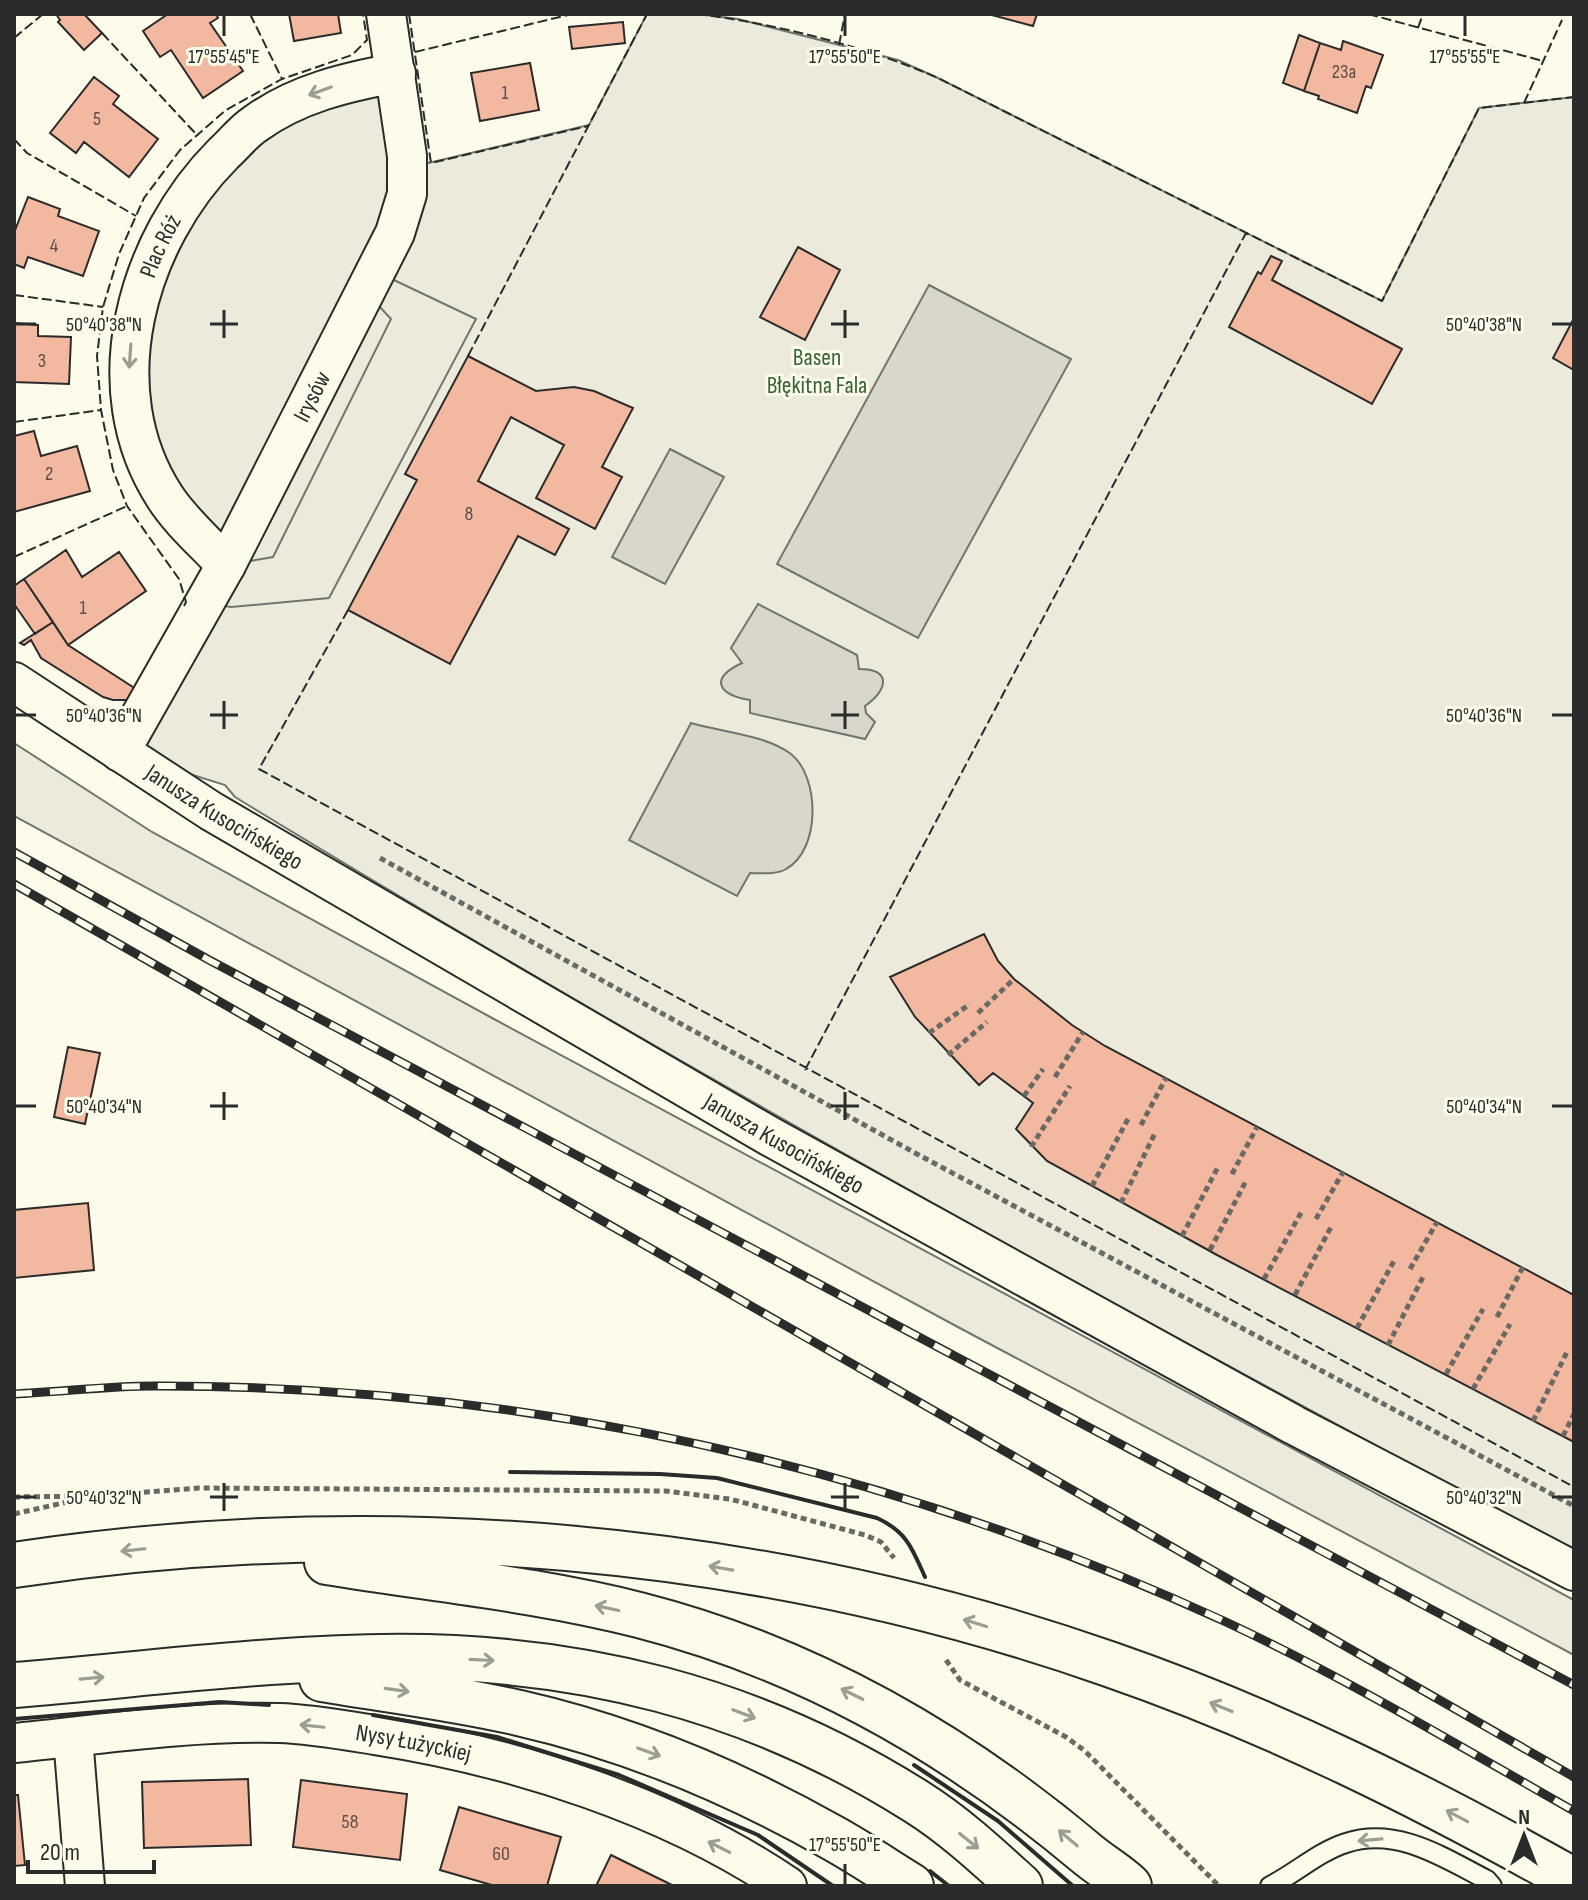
<svg xmlns="http://www.w3.org/2000/svg" width="1588" height="1900" viewBox="0 0 1588 1900" font-family="'Sofia Sans Condensed',sans-serif">
	<style>
		.green { fill: #ecebdb; stroke: #74746e; stroke-width: 2 }
		.parking { fill: #eceadb; stroke: #74746e; stroke-width: 2 }
		.water { fill: #d8d7c9; stroke: #74746e; stroke-width: 2 }
		.building { fill: #f2b8a0; stroke: #2b2b2b; stroke-width: 2 }
		.lines { fill: none; stroke-linecap: round; stroke-linejoin: round }
		.lane-casing { stroke: #2b2b2b; stroke-width: 22 }
		.street-casing { stroke: #2b2b2b; stroke-width: 42 }
		.secondary-casing { stroke: #2b2b2b; stroke-width: 48 }
		.path { stroke: #6a6964; stroke-width: 5; stroke-dasharray: 6 4; stroke-linecap: butt }
		.lane { stroke: #fdfbea; stroke-width: 18 }
		.street { stroke: #fdfbea; stroke-width: 38 }
		.secondary { stroke: #fdfbea; stroke-width: 44 }
		.rail-casing { stroke: #2b2b2b; stroke-width: 9 }
		.rail { stroke: #fdfbea; stroke-width: 6; stroke-dasharray: 18; stroke-linecap: butt }
		.fence { stroke: #2b2b2b; stroke-width: 2; stroke-dasharray: 10 4; stroke-linecap: butt }
		.wall { stroke: #2b2b2b; stroke-width: 4 }
		.oneway { stroke: #9e9d94 }
		.ticks { fill: none; stroke: #2b2b2b; stroke-width: 3 }
		.labels { text-anchor: middle; stroke-width: 6; stroke-linejoin: round; paint-order: stroke }
		.number-label { font-size: 20px; fill: #5d4e48 }
		.street-label { font-size: 24px; fill: #2b2b2b; stroke: #fdfbea }
		.park-label { font-size: 24px; fill: #34623c; stroke: #fdfbea }
		.ticks-label { font-size: 20px; text-anchor: middle; fill: #2b2b2b; stroke: #fdfbea; stroke-width: 6; stroke-linejoin: round; paint-order: stroke }
	</style>
	<rect width="100%" height="100%" fill="#fdfbea"/>
	<!-- green -->
	<path class="green" d="M647,14h50l41,5 160,41 40,18 444,223 97,-193 95,-11v1454c-453,-240 -902,-487 -1339,-754l-10,-12 -105,-33 106,-187 -44,-46 -52,-162 92,-201 174,-83 11,95 182,-43z
		M14,743l138,89 340,186 1082,582v55l-618,-329 -942,-510z"/>
	<!-- parking -->
	<path class="parking" d="M375,271l101,48 -147,279 -98,9 -25,-4 20,-38 47,-8 118,-238 -25,-27z"/>
	<!-- water -->
	<path class="water" d="M929,285l142,74 -153,279 -141,-74z
		M670,449l54,28 -59,107 -53,-27z
		M758,604l99,51 2,14c34,0 28,22 6,37l1,7 9,9 -10,17 -115,-26v-13c-31,-5 -42,-21 -8,-37l-11,-15z
		M691,723c31,9 75,12 100,31 29,23 30,96 -5,115 -10,6 -24,4 -36,4l-13,23 -108,-56z"/>
	<!-- building -->
	<path class="building" d="M56,14h28l18,19 -18,17 -26,-28 2,-2z
		M168,14h48l2,4 -8,5 33,48 -40,27 -32,-48 -11,7 -17,-26z
		M289,14h49l3,19 -47,8z
		M988,14h49l-4,12z
		M623,22l2,21 -53,6 -3,-22z
		M1299,35l21,8 -16,48 -21,-8z
		M1343,41l40,14 -12,33 -5,-2 -9,27 -39,-14 1,-3 -15,-5 16,-48 21,7z
		M530,63l9,47 -59,11 -9,-48z
		M94,77l25,19 -6,8 45,35 -29,38 -45,-35 -8,11 -26,-20z
		M28,197l32,12 -2,7 41,15 -16,45 -55,-19 -4,11 -10,-4v-31z
		M798,247l42,23 -35,70 -45,-23z
		M1271,256l11,5 -10,19 130,69 -30,55 -143,-77 29,-55 3,2z
		M1574,318v52l-21,-12z
		M14,323l24,2v11l33,1 -2,47 -55,-2z
		M468,356l68,35 38,-4 20,4 39,17 -31,59 20,10 -27,52 -59,-31 28,-53 -53,-28 -33,64 91,48 -14,26 -37,-19 -68,128 -102,-54 69,-130 -12,-6z
		M34,431l7,25 36,-10 13,45 -76,21v-76z
		M66,550l16,27 37,-25 27,39 -78,54 -44,-66z
		M24,579l29,43 -18,12 -21,-30v-18z
		M53,622l15,23 71,46 -13,9h-13l-10,-3 -62,-39 -10,-18 -7,5 -4,-2z
		M984,934l14,27 16,18 58,46 33,21 469,249v147l-357,-187 -170,-94 -31,-32 17,-26 -40,-30 -14,12 -64,-68 -25,-40z
		M68,1047l32,6 -15,71 -31,-7z
		M88,1203l6,67 -80,8v-68z
		M248,1779l3,66 -107,3 -2,-66z
		M301,1780l106,14 -7,66 -107,-13z
		M14,1795h4l7,70 -11,1z
		M459,1807l102,30 -14,49h-52l-55,-16z
		M611,1855l63,31h-78z"/>
	<g class="lines">
		<defs>
			<path id="lane" d="M1270,1886c26,-13 48,-34 76,-43 51,-17 98,15 141,37l5,6"/>
			<g id="street">
				<path id="s1" d="M226,565c-20,-22 -45,-43 -61,-68 -71,-109 -28,-257 59,-344 10,-9 19,-21 31,-29 41,-30 91,-42 141,-51"/>
				<path id="s2" d="M14,682l197,129 560,326 523,288 280,146"/>
				<path id="s3" d="M120,752l106,-187 169,-332 12,-39v-38l-21,-142"/>
				<path d="M73,1737l12,149"/>
				<path id="s4" d="M14,1743c88,-9 177,-22 265,-20 32,1 65,7 96,12 141,22 294,71 412,151"/>
			</g>
			<path id="secondary" d="M327,1562c104,17 210,27 312,53 168,43 314,126 447,238 14,12 29,20 43,33
				M14,1565c364,-55 747,-23 1095,99 162,56 316,133 465,217
				M322,1679c66,11 132,19 197,34 110,25 217,70 314,125 27,15 52,32 78,48
				M14,1685c122,-10 245,-26 368,-28 194,-3 371,41 535,145 38,24 70,54 103,84"/>
		</defs>
		<!-- lane casing -->
		<use href="#lane" class="lane-casing"/>
		<!-- street casing -->
		<use href="#street" class="street-casing"/>
		<!-- secondary casing -->
		<use href="#secondary" class="secondary-casing"/>
		<!-- path -->
		<path class="path" d="M380,858l537,296 657,352
			M978,1013l36,-34
			M929,1033l41,-29
			M948,1055l39,-33
			M1055,1077l28,-45
			M1024,1096l19,-27
			M1141,1125l25,-47
			M1031,1147l39,-61
			M1232,1174l25,-47
			M1092,1186l36,-67
			M1121,1203l34,-70
			M1316,1219l27,-47
			M1182,1236l36,-69
			M1210,1250l36,-69
			M1410,1269l27,-47
			M1264,1279l38,-68
			M1295,1295l36,-68
			M1497,1317l26,-50
			M1357,1328l37,-67
			M1388,1345l35,-68
			M1446,1374l37,-65
			M1473,1389l37,-65
			M1533,1421l34,-69
			M1563,1436l11,-22
			M14,1497l79,-1 106,-8 467,3 64,8 135,36 16,7 13,16
			M14,1514l71,-16
			M946,1660l14,20 106,57 19,14 134,135"/>
		<!-- lane -->
		<use href="#lane" class="lane"/>
		<!-- street -->
		<use href="#street" class="street"/>
		<!-- secondary -->
		<use href="#secondary" class="secondary"/>
		<defs>
			<path id="rail" d="M14,852l197,109 1363,724
				M14,884l1560,893
				M14,1394c46,-2 94,-8 140,-8 373,-1 733,80 1072,236 120,56 233,124 348,189"/>
		</defs>
		<!-- rail casing -->
		<use href="#rail" class="rail-casing"/>
		<!-- rail -->
		<use href="#rail" class="rail"/>
		<!-- fence -->
		<path class="fence" d="M250,14l32,65
			M409,14l22,149 157,-37
			M697,14c76,9 171,33 241,64l444,223 97,-193 95,-11
			M1368,14l175,47
			M1418,28l5,-14
			M102,33l95,102
			M14,38l29,-24
			M839,45l6,-31
			M415,52l153,-37 17,-1
			M1524,103l38,-83
			M14,139l13,14 109,63
			M14,295l89,12
			M468,356l179,-342
			M14,422l87,-12
			M14,557l113,-51
			M184,606l2,-4 -7,-23 -52,-73 -14,-36 -12,-60 -4,-54 6,-49 16,-53 25,-56 36,-48 46,-40 56,-31 70,-24 15,-15 -4,-26
			M348,610l-89,159 1315,718
			M805,1070l441,-837"/>
		<!-- wall -->
		<path class="wall" d="M510,1472l150,2 57,4 160,40c30,14 35,30 48,59
			M373,1715l124,22 122,38 139,60 75,51
			M14,1719l206,-17 49,3
			M914,1765l84,56 75,65
			M930,1871l19,15"/>
	</g>
	<!-- one-way arrows -->
	<defs><path id="oneway-shaft" d="M-6 0H5M1.5-3L5.5 0L1.5 3" fill="none" stroke-width="1.6" stroke-linecap="round" stroke-linejoin="round" transform="scale(2)"/></defs>
	<g class="oneway">
		<use href="#oneway-shaft" transform="translate(320 91) rotate(160)"/>
		<use href="#oneway-shaft" transform="translate(130 356) rotate(94)"/>
		<use href="#oneway-shaft" transform="translate(133 1550) rotate(174)"/>
		<use href="#oneway-shaft" transform="translate(721 1568) rotate(-170)"/>
		<use href="#oneway-shaft" transform="translate(607 1608) rotate(-168)"/>
		<use href="#oneway-shaft" transform="translate(975 1623) rotate(-163)"/>
		<use href="#oneway-shaft" transform="translate(482 1660) rotate(3)"/>
		<use href="#oneway-shaft" transform="translate(92 1678) rotate(-5)"/>
		<use href="#oneway-shaft" transform="translate(397 1690) rotate(8)"/>
		<use href="#oneway-shaft" transform="translate(852 1694) rotate(-154)"/>
		<use href="#oneway-shaft" transform="translate(1221 1707) rotate(-158)"/>
		<use href="#oneway-shaft" transform="translate(744 1714) rotate(21)"/>
		<use href="#oneway-shaft" transform="translate(312 1726) rotate(-174)"/>
		<use href="#oneway-shaft" transform="translate(649 1752) rotate(20)"/>
		<use href="#oneway-shaft" transform="translate(1457 1816) rotate(-152)"/>
		<use href="#oneway-shaft" transform="translate(1068 1838) rotate(-140)"/>
		<use href="#oneway-shaft" transform="translate(1370 1840) rotate(175)"/>
		<use href="#oneway-shaft" transform="translate(969 1841) rotate(39)"/>
		<use href="#oneway-shaft" transform="translate(719 1847) rotate(-153)"/>
	</g>
	<!-- ticks -->
	<path class="ticks" d="M224,16v20M845,16v20M1465,16v20M224,310v28M845,310v28M16,324h20M210,324h28M831,324h28M1552,324h20M224,701v28M845,701v28M16,715h20M210,715h28M831,715h28M1552,715h20M224,1092v28M845,1092v28M16,1106h20M210,1106h28M831,1106h28M1552,1106h20M224,1483v28M845,1483v28M16,1497h20M210,1497h28M831,1497h28M1552,1497h20M845,1864v20"/>
	<g class="labels">
		<!-- number labels -->
		<g class="number-label">
			<text x="1344" y="78">23a</text>
			<text x="505" y="99">1</text>
			<text x="97" y="125">5</text>
			<text x="54" y="252">4</text>
			<text x="42" y="367">3</text>
			<text x="49" y="480">2</text>
			<text x="469" y="520">8</text>
			<text x="83" y="614">1</text>
			<text x="350" y="1828">58</text>
			<text x="501" y="1860">60</text>
		</g>
		<!-- street labels -->
		<g class="street-label">
			<text dy="8" stroke="none"><textPath href="#s1" startOffset="354">Plac Róż</textPath></text>
			<text dy="8" stroke="none"><textPath href="#s3" startOffset="404">Irysów</textPath></text>
			<text dy="8" stroke="none"><textPath href="#s2" startOffset="250">Janusza Kusocińskiego</textPath></text>
			<text dy="8" stroke="none"><textPath href="#s2" startOffset="898">Janusza Kusocińskiego</textPath></text>
			<text dy="8" stroke="none"><textPath href="#s4" startOffset="402">Nysy Łużyckiej</textPath></text>
		</g>
		<!-- park labels -->
		<g class="park-label">
			<text x="817" y="365">Basen<tspan x="817" dy="28">Błękitna Fala</tspan></text>
		</g>
	</g>
	<g class="ticks-label">
		<text x="224" y="63">17°55'45"E</text>
		<text x="845" y="63">17°55'50"E</text>
		<text x="1465" y="63">17°55'55"E</text>
		<text x="104" y="331">50°40'38"N</text>
		<text x="1484" y="331">50°40'38"N</text>
		<text x="104" y="722">50°40'36"N</text>
		<text x="1484" y="722">50°40'36"N</text>
		<text x="104" y="1113">50°40'34"N</text>
		<text x="1484" y="1113">50°40'34"N</text>
		<text x="104" y="1504">50°40'32"N</text>
		<text x="1484" y="1504">50°40'32"N</text>
		<text x="845" y="1851">17°55'50"E</text>
	</g>
	<!-- border -->
	<rect width="1588" height="1900" fill="none" stroke="#2b2b2b" stroke-width="32"/>
	<!-- north arrow -->
	<g transform="translate(1524 1836)" stroke="#fdfbea" stroke-width="6" paint-order="stroke">
	<path d="M0-6L14 30L0 20L-14 30Z" fill="#2b2b2b"/>
	<text y="-12" font-size="22" font-weight="bold" text-anchor="middle" fill="#2b2b2b">N</text>
	</g>
	<!-- scale -->
	<path d="M28 1860v12h126v-12" fill="none" stroke="#2b2b2b" stroke-width="4"/>
	<text x="40" y="1860" font-size="24" fill="#2b2b2b" stroke="#fdfbea" stroke-width="6" paint-order="stroke">20 m</text>
</svg>
